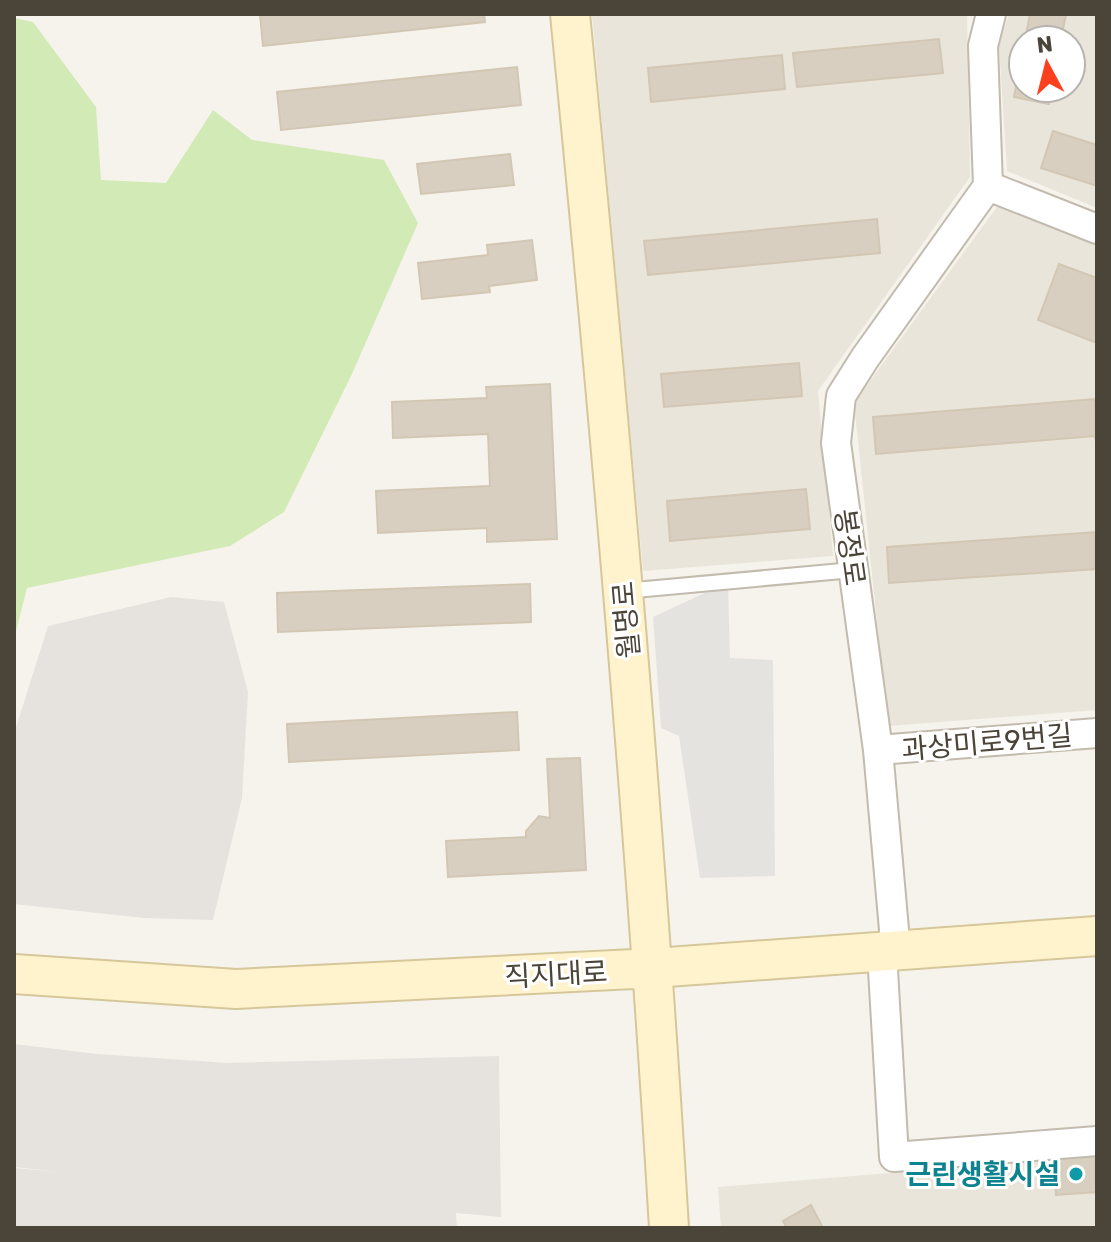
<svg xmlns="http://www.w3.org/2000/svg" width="1111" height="1242" viewBox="0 0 1111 1242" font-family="Rubik,'Noto Sans KR',sans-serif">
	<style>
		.residential { fill: #eae5da; fill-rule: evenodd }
		.industrial { fill: #e6e2dd }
		.green { fill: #d2eab5 }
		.parking { fill: #e5e3e0 }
		.building { fill: #d8cfc1; stroke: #d3c7b4; stroke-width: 2 }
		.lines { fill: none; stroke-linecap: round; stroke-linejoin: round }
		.lane-casing { stroke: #c2bbae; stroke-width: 18 }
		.street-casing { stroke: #c2bbae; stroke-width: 32 }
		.secondary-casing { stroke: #d6c79b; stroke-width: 42 }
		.lane { stroke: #fff; stroke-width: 14 }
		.street { stroke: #fff; stroke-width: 28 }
		.secondary { stroke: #fff3cd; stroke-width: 38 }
		.culture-dot { fill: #0f9aa8; stroke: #fff; stroke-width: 3 }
		.labels { text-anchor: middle; stroke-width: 6; stroke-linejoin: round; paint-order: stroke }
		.street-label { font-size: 28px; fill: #4b4439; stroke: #fff }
		.culture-label { font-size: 28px; font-weight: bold; fill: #0d838f; stroke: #fff; text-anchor: end }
	</style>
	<rect width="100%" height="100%" fill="#f6f3ec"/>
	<!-- residential -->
	<path class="residential" d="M592,14h375l3,163 -152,214 15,165 -190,15z
		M1009,14h88v194l-90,-37 -8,-127zM1023,40h48v48h-48z
		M999,204l98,41v465l-209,16 -34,-323z
		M1097,1156v72h-376l-3,-41z"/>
	<!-- industrial -->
	<path class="industrial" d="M171,597l53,5 24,90 -6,106 -29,122 -69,-2 -130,-14v-170l34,-108z
		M14,1044l83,10 131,9 271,-7 2,161 -45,-4 1,15h-443v-60l46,4 -46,-5z"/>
	<!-- green -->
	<path class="green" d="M14,18l19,4 63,85 5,73 65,3 47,-73 39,30 132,20 34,63 -66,151 -68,138 -54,34 -203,42 -13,51z"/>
	<!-- parking -->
	<path class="parking" d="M728,582l2,76 43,2 2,216 -75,2 -21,-142 -18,-8 -8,-111z"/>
	<!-- building -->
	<path class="building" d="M260,14h224l1,8 -222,24z
		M1030,14h36l-5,26h-36z
		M939,39l4,34 -146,14 -4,-34z
		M1023,50v38h29l-3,16 -35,-7z
		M782,55l3,34 -134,13 -3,-34z
		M517,67l4,38 -240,25 -4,-38z
		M1053,131l44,14v41l-56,-18z
		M510,154l4,31 -93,9 -4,-30z
		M877,219l3,34 -232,22 -4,-34z
		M532,240l5,40 -48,6 1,6 -68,7 -4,-36 70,-8 -1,-10z
		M1059,264l38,14v65l-59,-23z
		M799,363l3,33 -138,11 -3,-33z
		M550,384l7,155 -70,3v-14l-109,5 -2,-42 114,-5 -2,-52 -95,4 -1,-36 95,-4 -1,-11z
		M1095,399l2,47 -2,-10 -219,18 -3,-37z
		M806,489l4,40 -140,12 -3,-40z
		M1097,532v37l-208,14 -2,-36z
		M530,584l1,38 -253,10 -1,-39z
		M517,712l2,38 -230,12 -2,-38z
		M580,758l6,112 -138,7 -2,-36 80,-4v-6l13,-15 11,2 -3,-59z
		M1097,1152v40l-41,3 -3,-39z
		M811,1205l12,23h-36l-4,-7z"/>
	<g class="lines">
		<defs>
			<path id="lane" d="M624,591l229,-21"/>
			<path id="street" d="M988,186l109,43
				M878,750l219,-17
				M896,952l-18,-202 -42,-307 5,-47 24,-38 123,-172 -5,-140 8,-32
				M882,953l12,204 203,-16"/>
			<path id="secondary" d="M570,14c40,404 75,809 99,1214
				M14,974l222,15 418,-21 443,-32"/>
		</defs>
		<!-- lane casing -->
		<use href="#lane" class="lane-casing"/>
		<!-- street casing -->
		<use href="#street" class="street-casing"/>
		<!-- secondary casing -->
		<use href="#secondary" class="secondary-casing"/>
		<!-- lane -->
		<use href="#lane" class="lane"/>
		<!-- street -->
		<use href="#street" class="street"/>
		<!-- secondary -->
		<use href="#secondary" class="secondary"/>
	</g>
	<!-- markers -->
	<circle class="culture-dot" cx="1076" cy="1174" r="8"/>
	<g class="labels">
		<!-- street labels -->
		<g class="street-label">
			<text transform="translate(850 547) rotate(82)" y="10">봉정로</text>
			<text transform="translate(626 620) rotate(-95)" y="10">월명로</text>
			<text transform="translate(987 742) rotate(-5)" y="10">과상미로9번길</text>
			<text transform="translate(556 974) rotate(-3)" y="10">직지대로</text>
		</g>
		<!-- culture labels -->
		<g class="culture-label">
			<text x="1060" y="1184">근린생활시설</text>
		</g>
	</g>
	<!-- border -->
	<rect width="1111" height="1242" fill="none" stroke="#4b4439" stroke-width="32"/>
	<!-- north arrow -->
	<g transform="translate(1047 64) rotate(353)"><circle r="38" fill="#ffffff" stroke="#b7b4b0" stroke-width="2"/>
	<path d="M0-6L14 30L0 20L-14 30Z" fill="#fc3f1d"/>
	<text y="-12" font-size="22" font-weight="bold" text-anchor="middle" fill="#4b4439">N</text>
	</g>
</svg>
